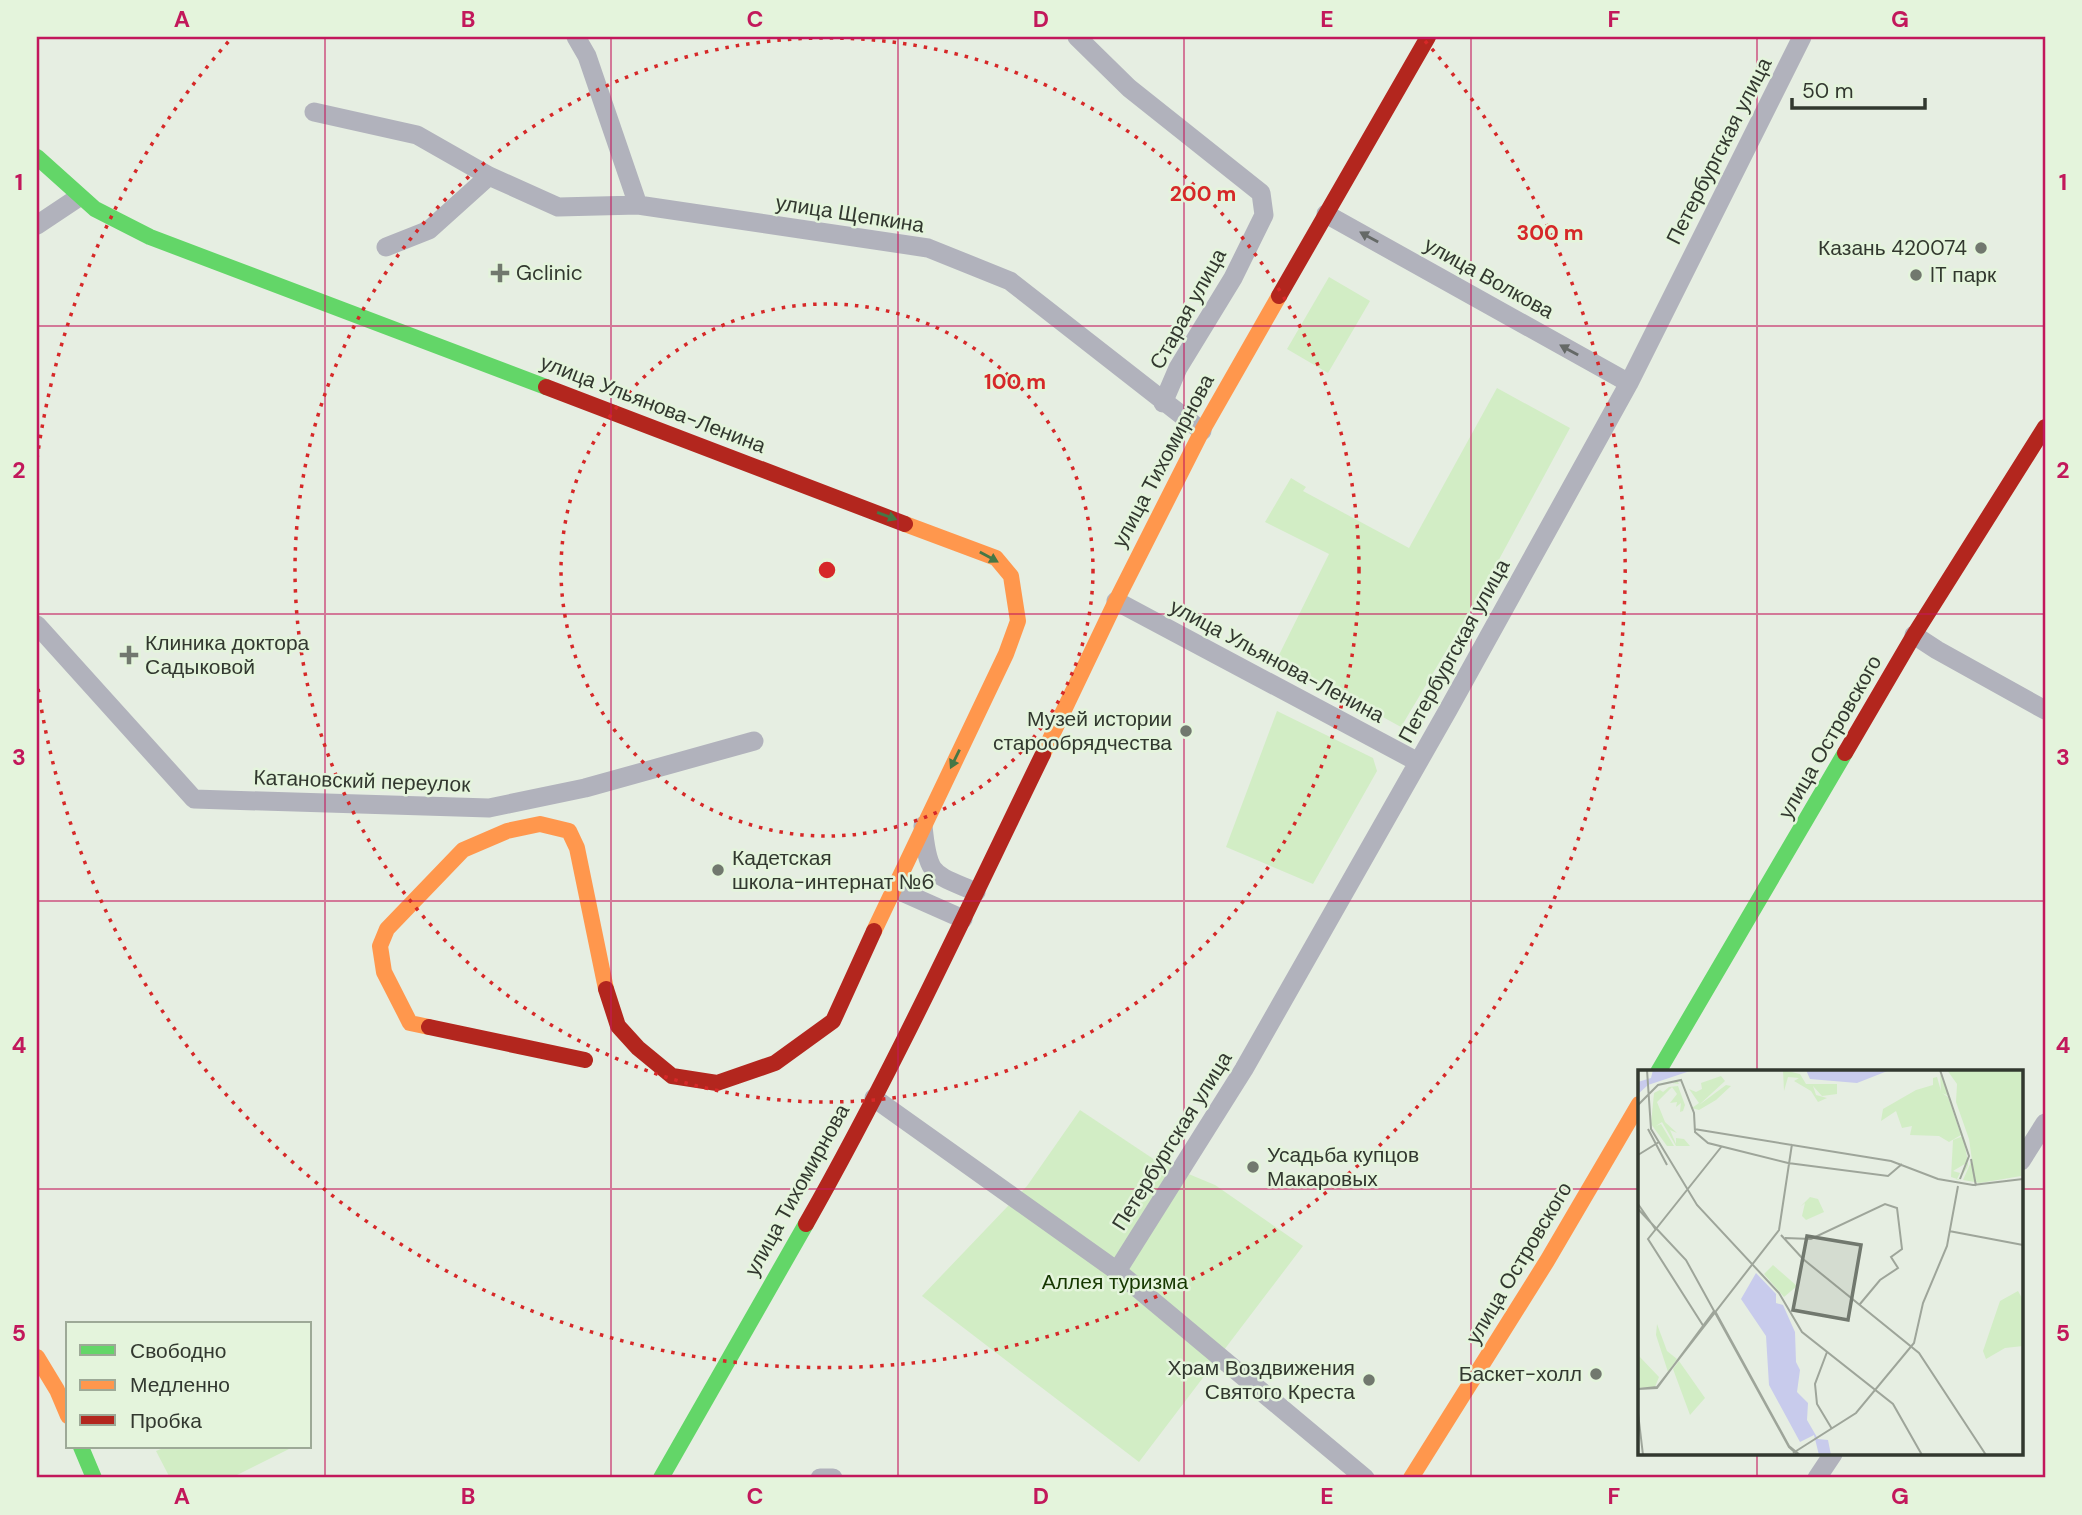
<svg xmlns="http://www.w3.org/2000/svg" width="2082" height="1515" viewBox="0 0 2082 1515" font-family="'DM Sans',sans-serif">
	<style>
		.green { fill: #d2edc5 }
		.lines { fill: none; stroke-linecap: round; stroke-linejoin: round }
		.street { stroke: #b1b2bc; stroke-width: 19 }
		.fast { stroke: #63d668; stroke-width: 16 }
		.slow { stroke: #ff974d; stroke-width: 16 }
		.jam { stroke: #b3261e; stroke-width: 16 }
		.oneway { fill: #656967 }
		.oneway2 { fill: #467746 }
		.grid { fill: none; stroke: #c2185b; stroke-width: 2; stroke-opacity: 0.55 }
		.ring { fill: none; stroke: #d62828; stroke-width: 3.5; stroke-dasharray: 3.5 7 }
		.poi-dot { fill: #71786e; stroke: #e4f4dc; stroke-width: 2.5 }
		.labels { text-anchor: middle; stroke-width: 5; stroke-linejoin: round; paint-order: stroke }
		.street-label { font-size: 21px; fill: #32382f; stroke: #e4f4dc }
		.poi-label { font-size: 21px; fill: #32382f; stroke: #e4f4dc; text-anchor: start }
		.park-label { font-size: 21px; fill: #153700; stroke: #e4f4dc }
		.inset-road { fill: none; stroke: #9ea59a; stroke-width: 2 }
		.view { fill: #71786e; fill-opacity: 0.15; stroke: #71786e; stroke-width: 3.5 }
		.inset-edge { fill: none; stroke: #32382f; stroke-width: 3.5 }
		.centre { fill: #d62828; stroke: #e4f4dc; stroke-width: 3.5 }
		.ring-label { font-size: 21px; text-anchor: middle; font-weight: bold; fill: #d62828; stroke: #e4f4dc; stroke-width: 5; stroke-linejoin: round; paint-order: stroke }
		.neatline { fill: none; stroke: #c2185b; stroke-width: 2.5 }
		.grid-label { font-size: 23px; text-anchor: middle; font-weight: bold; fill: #c2185b }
	</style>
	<rect width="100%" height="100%" fill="#e6eee2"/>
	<!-- green -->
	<path class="green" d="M1329,277l41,24 -42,72 -41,-24z
		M1497,388l73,40 -87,161 -82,138 -124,-68 52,-105 -64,-32 26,-44 15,9 -3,4 106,57z
		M1277,711l96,47 4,13 -64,113 -87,-37z
		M1080,1110l75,50 60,25 88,61 -164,216 -217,-166 105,-110z
		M166,1447h122l1,2 -58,29h-61l-14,-27z"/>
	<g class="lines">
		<!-- street -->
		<path class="street" d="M576,37l11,19 51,149
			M1077,37l52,51 132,105 3,22 -31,63 -55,90 -15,35
			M314,112l103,23 72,41 69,31 80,-2 290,43 82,33 192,150
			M1326,214l303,169
			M37,225l42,-28
			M386,247l43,-17 60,-54
			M1116,601l302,161
			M37,625l157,174 295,9 96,-20 169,-47
			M1914,635l23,15 108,60
			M923,826c5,51 9,47 53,66
			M893,888l70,31
			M874,1098l243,173 248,207
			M2021,1161l24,-38
			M1117,1271l127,-202 204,-359 181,-327 173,-346
			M820,1478h13
			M1817,1478l16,-24"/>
		<!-- fast -->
		<path class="fast" d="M37,157l58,52 55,28 396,150
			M1658,1072l187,-319
			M81,1447l13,31
			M661,1478l145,-254"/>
		<!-- slow -->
		<path class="slow" d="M1043,754l73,-153 86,-170 77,-135
			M874,931l132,-277 12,-33 -7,-45 -15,-18 -91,-34
			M429,1027l-19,-4 -26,-51 -4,-26 7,-17 76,-79 44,-19 33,-7 29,7 8,17 29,141
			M37,1357l20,33 11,26
			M1411,1478l136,-217 92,-157"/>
		<!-- jam -->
		<path class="jam" d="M1279,296l149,-259
			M546,387l359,137
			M1845,753l69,-118 131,-208
			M606,989l12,37 20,22 34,28 45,7 58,-20 58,-42 41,-90
			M429,1027l156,33
			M806,1224c87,-153 160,-312 237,-470"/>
	</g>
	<!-- one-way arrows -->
	<defs><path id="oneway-solid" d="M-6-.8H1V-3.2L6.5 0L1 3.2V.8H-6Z" transform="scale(1.75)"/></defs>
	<g class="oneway">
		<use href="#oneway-solid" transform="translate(1369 237) rotate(-151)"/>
		<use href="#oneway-solid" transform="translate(1569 350) rotate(-151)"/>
	</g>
	<g class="oneway2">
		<use href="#oneway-solid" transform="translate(887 516) rotate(20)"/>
		<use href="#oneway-solid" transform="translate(989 557) rotate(29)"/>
		<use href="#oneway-solid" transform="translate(955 759) rotate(116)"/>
	</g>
	<!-- grid -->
	<path class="grid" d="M325,37v1441M611,37v1441M898,37v1441M1184,37v1441M1471,37v1441M1757,37v1035M37,326h2008M37,614h2008M37,901h2008M37,1189h1602M2021,1189h24M1757,1454v24"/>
	<!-- distance rings -->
	<g class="ring">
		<circle cx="827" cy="570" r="266"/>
		<circle cx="827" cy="570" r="532"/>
		<path d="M37 459A798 798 0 0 1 229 41M1425 41A798 798 0 1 1 37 681"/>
	</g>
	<!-- markers -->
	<g class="poi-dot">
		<circle cx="1981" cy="248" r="7"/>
		<path d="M496.5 262.5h7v7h7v7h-7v7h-7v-7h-7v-7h7z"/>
		<circle cx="1916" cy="275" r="7"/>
		<path d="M125.5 644.5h7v7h7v7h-7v7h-7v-7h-7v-7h7z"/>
		<circle cx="1186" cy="731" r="7"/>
		<circle cx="718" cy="870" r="7"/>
		<circle cx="1253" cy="1167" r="7"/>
		<circle cx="1596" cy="1374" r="7"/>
		<circle cx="1369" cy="1380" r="7"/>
	</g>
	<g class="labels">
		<!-- street labels -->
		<g class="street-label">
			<text transform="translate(1719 151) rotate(-63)" y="7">Петербургская улица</text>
			<text transform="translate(850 214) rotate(9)" y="7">улица Щепкина</text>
			<text transform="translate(1489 278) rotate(29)" y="7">улица Волкова</text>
			<text transform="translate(1188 309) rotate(-61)" y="7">Старая улица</text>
			<text transform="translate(653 404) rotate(21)" y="7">улица Ульянова-Ленина</text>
			<text transform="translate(1163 461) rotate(-62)" y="7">улица Тихомирнова</text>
			<text transform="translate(1454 651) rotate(-61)" y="7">Петербургская улица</text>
			<text transform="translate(1277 661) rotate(28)" y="7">улица Ульянова-Ленина</text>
			<text transform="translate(1830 737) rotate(-60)" y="7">улица Островского</text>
			<text transform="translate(362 781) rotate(2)" y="7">Катановский переулок</text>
			<text transform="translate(1172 1141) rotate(-58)" y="7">Петербургская улица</text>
			<text transform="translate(797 1190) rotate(-61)" y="7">улица Тихомирнова</text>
			<text transform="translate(1519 1263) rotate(-59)" y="7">улица Островского</text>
		</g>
		<!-- poi labels -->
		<g class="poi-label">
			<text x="1967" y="255" text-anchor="end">Казань 420074</text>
			<text x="516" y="280">Gclinic</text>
			<text x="1930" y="282">IT парк</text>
			<text x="145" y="650">Клиника доктора<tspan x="145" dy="24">Садыковой</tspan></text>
			<text x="1172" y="726" text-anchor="end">Музей истории<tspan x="1172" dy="24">старообрядчества</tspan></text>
			<text x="732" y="865">Кадетская<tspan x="732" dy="24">школа-интернат №6</tspan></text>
			<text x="1267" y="1162">Усадьба купцов<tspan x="1267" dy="24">Макаровых</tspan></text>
			<text x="1355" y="1375" text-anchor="end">Храм Воздвижения<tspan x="1355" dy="24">Святого Креста</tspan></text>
			<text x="1582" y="1381" text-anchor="end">Баскет-холл</text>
		</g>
		<!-- park labels -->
		<g class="park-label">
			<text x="1115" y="1289">Аллея туризма</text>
		</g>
	</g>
	<!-- overview -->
	<g transform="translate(1638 1070)">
		<rect width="385" height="385" fill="#e6eee2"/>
		<path d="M145,0l17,4 6,10h31v10l-15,2 -9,-10 3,9 11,3 -9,4 -7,-11 -17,-10 5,-3 -11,-1 -4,14zM309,0h76l-2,106 -41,7 -17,-3 8,-18 4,19 -6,-42 -13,-37 1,-18zM302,4l9,22 -7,-3 6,4 13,38 -12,7 -10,-6 -29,-1 2,-9 -10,2 -6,-17 -15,10 2,-12 33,-19 17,-5v-7l4,-1 4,14zM83,6l4,5 -26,24 27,-20 5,1 -15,14 -17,10 -7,-2 7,-5 -10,-14 7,3 6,-3 -1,-6zM39,11l2,3 -6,-1 -13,7 3,2 6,-5 9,-1 7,19 -2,6 -3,1 1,-9 -5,4 1,-5 -7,1 7,-9 -5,-7 -15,15 8,20 12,11 -7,-3 6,14v-6l8,1 6,7h-14l-14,-24 -6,4 5,-2 13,22h-7l-16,-22 3,-31zM325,66l5,26v3l-1,3 -8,12h-4l4,-1 9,-17 -15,9 7,2 -3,6 -6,-2 2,-37zM172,127l8,2 6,13 -18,8 -4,-4 3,-13 -5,4zM135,195l24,21 -13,11 -20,-23zM380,221l5,9v46l-18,2 -19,11 -3,-8 17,-50zM19,254l10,27 10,8 -9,13 -12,-37zM0,285l21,22 -4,10 -17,1zM41,291l26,37 -15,17 -17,-46z" fill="#d2edc5"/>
		<path d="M15,0h40l-45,15 -10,9v-12l13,-4zM168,0h84l-33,13 -47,-4zM118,203l20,21v9l7,2 12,27 1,30 4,8 -3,22 11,11 -1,17 11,19 10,1 3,15h-12l-5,-20 -14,7 -31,-57 -3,-49 -25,-37z" fill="#c8cbec"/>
		<path class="inset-road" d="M9,0l4,59 46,76 82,88 23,39 91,72 29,51M302,0l29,86 -9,23M0,35l20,-20 23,-5 13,33 1,19 13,11 80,20 100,13 14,-12M10,59l19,36M56,59l197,32 47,18 35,6 50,-6M0,85l21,-13M333,89l5,27M0,134l18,26M0,139l48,51 103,187 9,8M311,161l74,14M143,165l22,24 116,94 67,102M147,168l26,1 74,-35 12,4 5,41 -11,8 7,11 -18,12 -20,24M77,241l74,135 11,9M66,257l-56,-88 74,-93M189,282l-12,32 2,20 15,25M0,319l19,-2 122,-157 13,-86M0,319l19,-1 57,-77M0,343l5,42M155,383l63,-40 58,-70 9,-40 24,-57 11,-60"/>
		<path class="view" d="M169,166l54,9 -13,75 -55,-10z"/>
		<rect width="385" height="385" class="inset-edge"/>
	</g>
	<circle cx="827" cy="570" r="10" class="centre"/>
	<g class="ring-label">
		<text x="1203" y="201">200 m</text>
		<text x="1550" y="240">300 m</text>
		<text x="1015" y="389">100 m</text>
	</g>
	<!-- border -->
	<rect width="2082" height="1515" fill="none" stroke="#e4f4dc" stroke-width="77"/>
	<!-- legend -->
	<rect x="66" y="1322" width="245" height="126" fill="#e4f4dc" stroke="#9da997" stroke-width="2"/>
	<rect x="80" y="1345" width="35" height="10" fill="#63d668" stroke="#9da997" stroke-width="2"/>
	<text x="130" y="1358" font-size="21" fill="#32382f">Свободно</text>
	<rect x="80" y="1380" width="35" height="10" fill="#ff974d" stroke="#9da997" stroke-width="2"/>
	<text x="130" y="1392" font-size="21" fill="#32382f">Медленно</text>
	<rect x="80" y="1415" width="35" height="10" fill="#b3261e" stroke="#9da997" stroke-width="2"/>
	<text x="130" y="1428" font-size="21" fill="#32382f">Пробка</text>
	<!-- scale -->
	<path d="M1792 98v10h133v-10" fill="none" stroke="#32382f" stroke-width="3.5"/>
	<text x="1802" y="98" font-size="21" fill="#32382f" stroke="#e4f4dc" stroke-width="5" paint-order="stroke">50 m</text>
	<rect x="38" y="38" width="2006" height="1438" class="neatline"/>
	<g class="grid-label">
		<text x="182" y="27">A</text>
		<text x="468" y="27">B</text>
		<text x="755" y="27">C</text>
		<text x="1041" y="27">D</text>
		<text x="1327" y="27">E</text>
		<text x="1614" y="27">F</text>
		<text x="1900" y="27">G</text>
		<text x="19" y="190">1</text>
		<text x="2063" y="190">1</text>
		<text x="19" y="478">2</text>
		<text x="2063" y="478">2</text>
		<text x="19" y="765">3</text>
		<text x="2063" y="765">3</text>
		<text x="19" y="1053">4</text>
		<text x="2063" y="1053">4</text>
		<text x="19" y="1341">5</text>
		<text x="2063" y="1341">5</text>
		<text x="182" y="1504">A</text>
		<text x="468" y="1504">B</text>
		<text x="755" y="1504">C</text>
		<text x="1041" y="1504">D</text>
		<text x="1327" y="1504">E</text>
		<text x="1614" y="1504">F</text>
		<text x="1900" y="1504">G</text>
	</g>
</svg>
